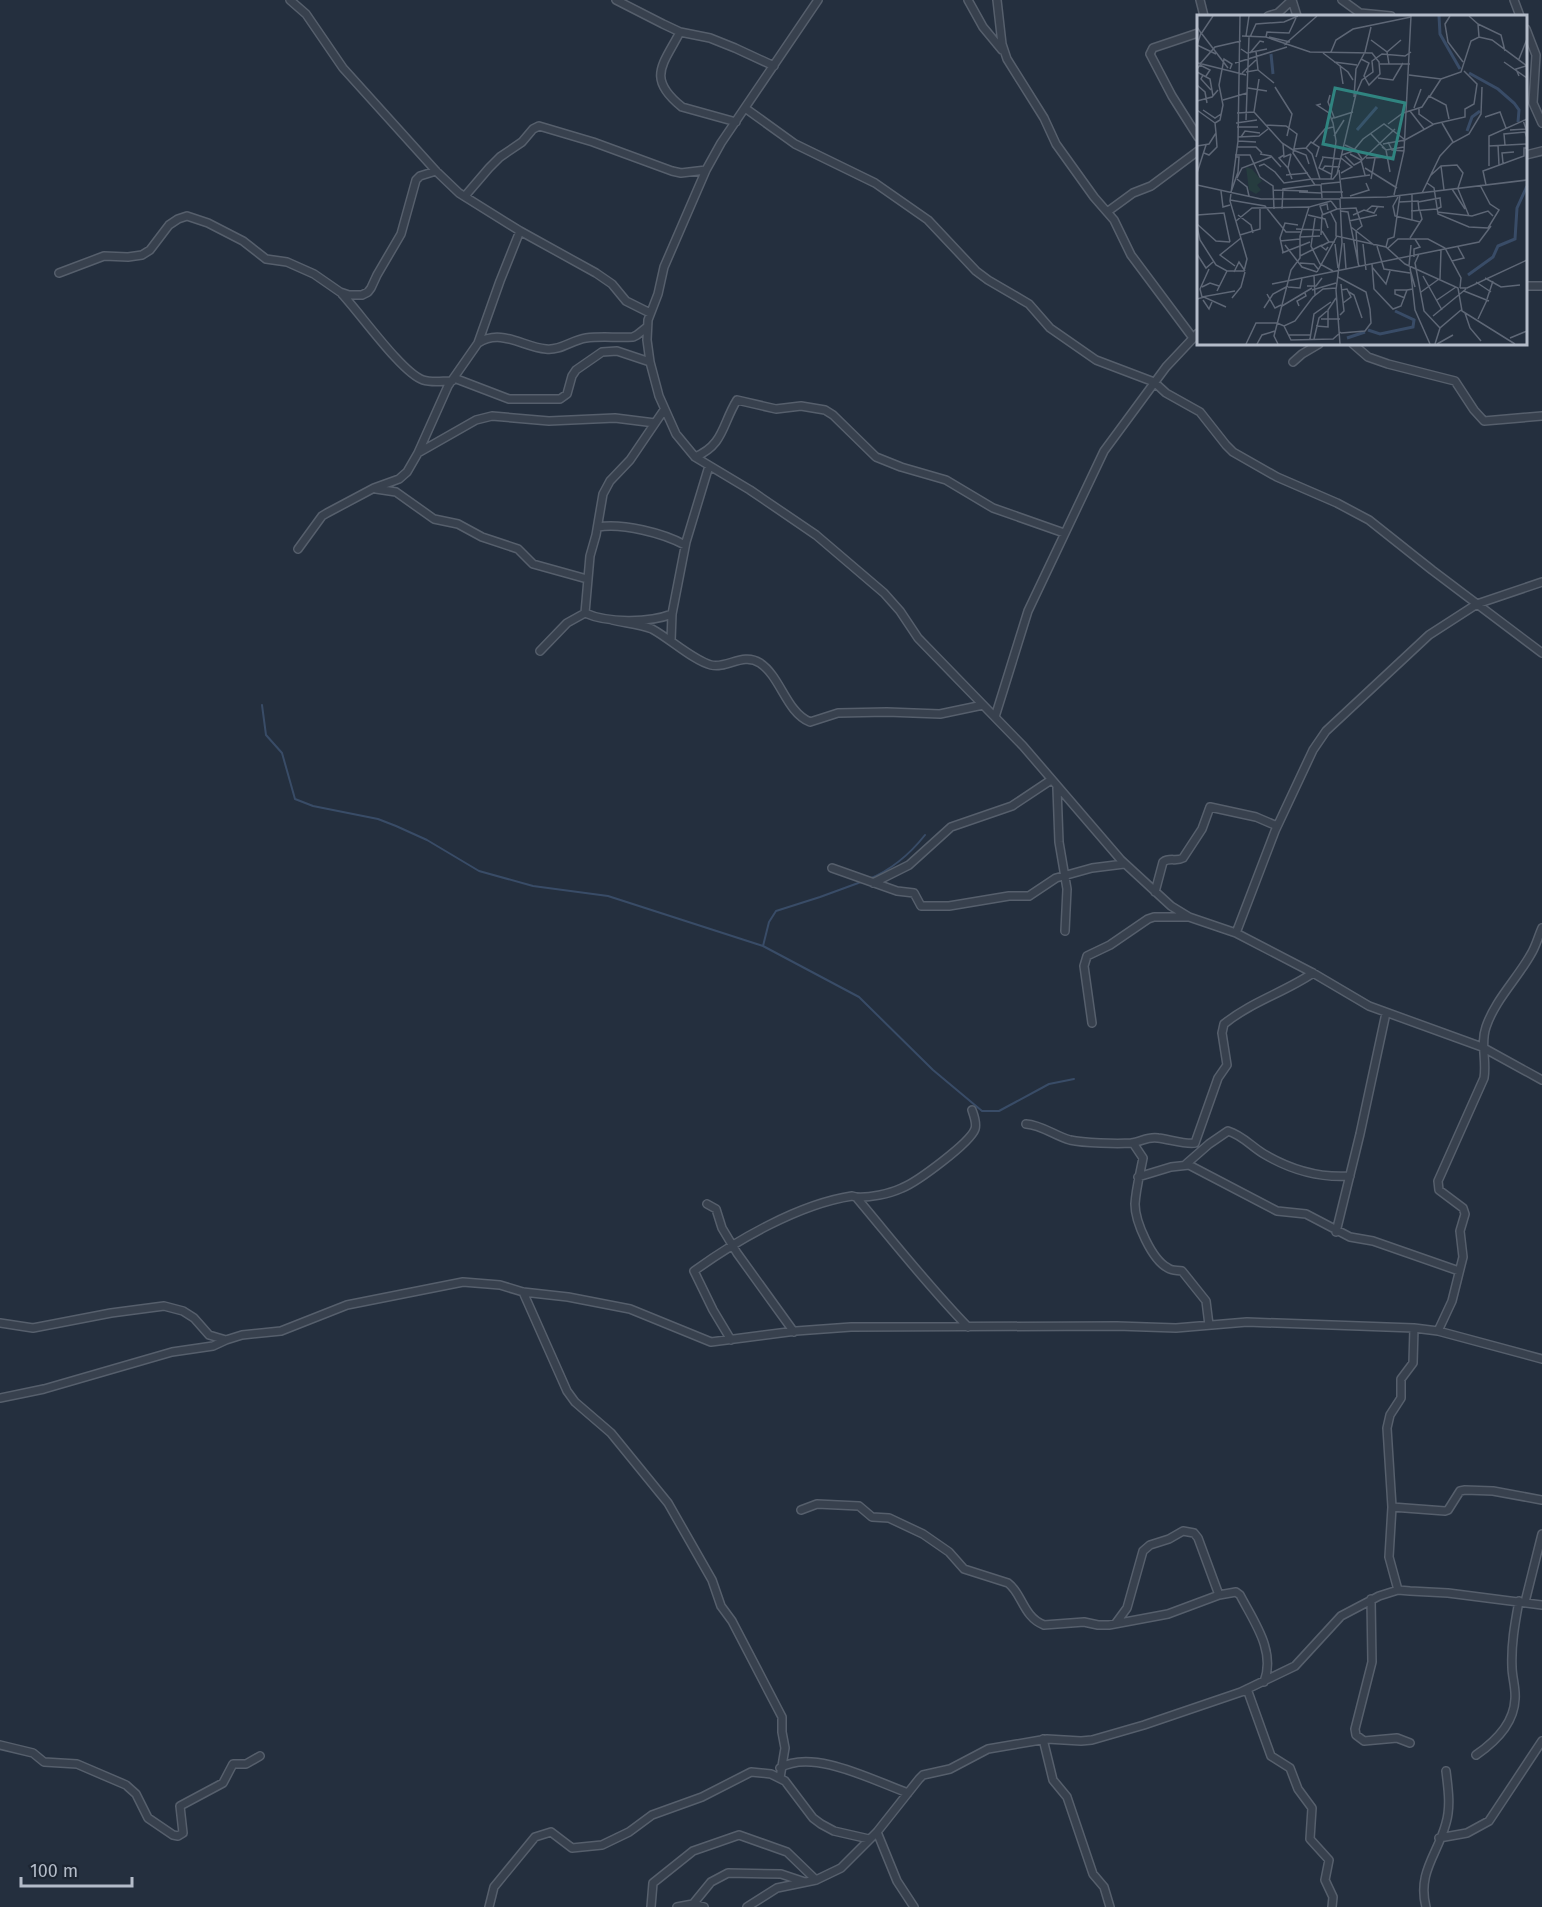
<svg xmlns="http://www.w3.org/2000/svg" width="1542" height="1907" viewBox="0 0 1542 1907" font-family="'Fira Sans',sans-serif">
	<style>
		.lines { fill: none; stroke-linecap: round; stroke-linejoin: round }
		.stream { stroke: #394c67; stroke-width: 2 }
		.minor-casing { stroke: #565f6c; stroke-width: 10 }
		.minor { stroke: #38414e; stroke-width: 7 }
		.inset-river { fill: none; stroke: #394c67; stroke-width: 3 }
		.inset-road { fill: none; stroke: #5e6776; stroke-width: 1.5 }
		.view { fill: #308480; fill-opacity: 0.15; stroke: #308480; stroke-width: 3 }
		.inset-edge { fill: none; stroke: #b4bcc9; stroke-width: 3 }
	</style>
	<rect width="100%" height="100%" fill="#242f3e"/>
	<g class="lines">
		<!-- stream -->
		<path class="stream" d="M262,705l4,30 16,18 13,46 18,7 65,13 18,7 31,14 52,31 54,15 75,10 155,50 96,51 74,73 49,41h17l50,-27 25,-5
			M869,879c24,-10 41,-25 56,-44
			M763,946l6,-24 7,-11 44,-14 41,-15"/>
		<defs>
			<path id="minor" d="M290,0l16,14 37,54 93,103 23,22 61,38 76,42 16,11 14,17 24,12
				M616,0l47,24 17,8 30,6 25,10 39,18
				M818,0l-97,143 -15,27 -42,97 -6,27 -10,26 -1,20 3,22 9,34 17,38 19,23 55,33 66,45 68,58 16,18 18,27 105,108 98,114 50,46 18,11 47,16 77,40 56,33 113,41 60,33
				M968,0l15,27 19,23
				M997,0l5,44 5,15 37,59 12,26 38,53 20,23 17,35 62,83
				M1200,0l4,16
				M1292,0l5,16
				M1342,0l18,13 31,3
				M1514,0l6,16
				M1268,16l10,-3 14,-13
				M1526,29l10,26 -3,48 9,20
				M680,32c-17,33 -34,46 2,75l54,15
				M1198,33l-45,15 -3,6 22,42 26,41
				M745,108l50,36 80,39 53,37 48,51 12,9 41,24 21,24 46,32 58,22 12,11 34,19 26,33 7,7 44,25 60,26 32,17 63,50 110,83
				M1526,155l16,-4
				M465,196l24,-28 11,-11 22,-15 11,-13 6,-3 54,16 79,29 9,2 25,-3
				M1107,212l26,-19 18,-7 47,-35
				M59,273l45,-17 24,1 14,-2 8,-5 19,-25 9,-6 9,-3 21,7 35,18 23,18 21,3 27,12 26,18 9,3h13l6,-3 3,-4 6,-13 24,-41 15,-54 4,-4 16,-5
				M1526,286h16
				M342,294c18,19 60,79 81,86 9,3 19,1 29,1
				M478,343l22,-62 20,-50
				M1353,344l15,13 20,7 67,17 19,29 10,11 58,-5
				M1293,362l9,-8 17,-10
				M454,378l55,21h51l7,-5 5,-18 4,-6 26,-18 15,-1 33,11
				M418,453l58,-33 16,-4 57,5 66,-3 40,5
				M695,457c29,-12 27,-33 42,-57l39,9 25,-3 24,4 8,5 43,42 25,10 45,13 47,28 71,25
				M376,489l20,3 38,27 24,5 24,13 36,12 15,15 54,15
				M598,527c25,-4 65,6 87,18
				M298,549l24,-33 5,-3 47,-25 25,-9 8,-7 11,-19 30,-67 30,-43c23,-15 45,4 68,6 14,2 26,-9 40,-11 15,-2 31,0 47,-1l4,-2 10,-8
				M585,613c22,10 64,10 87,1
				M612,620c12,3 28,4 40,9 17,9 42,32 59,36 16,4 32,-13 49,-2 21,14 26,49 50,59l28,-9 49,-1 53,2 43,-9
				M671,641l1,-27 14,-72 23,-76
				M540,651l27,-28 18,-10 5,-57 6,-21 7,-41 7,-13 20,-21 34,-50
				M995,717l33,-106 76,-160 62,-84 32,-34
				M1057,788l2,54 8,47 -2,42
				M832,868l65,23 17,2 7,13h28l60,-10h20l27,-18 36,-10 32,-4
				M873,883l36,-18 42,-38 61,-21 39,-26
				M1155,892l8,-30c7,-5 13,0 20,-4l19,-29 8,-22 46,10 21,9
				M1236,933l39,-102 38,-81 13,-19 103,-96 48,-31 65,-22
				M1092,1023l-8,-57 3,-10 23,-11 38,-26 6,-2h33
				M1026,1124c16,1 29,12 44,16 14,3 47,4 61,3 10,-1 17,-7 27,-5 10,1 29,7 37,5l23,-65 9,-13 -5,-32 2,-9c27,-22 61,-32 89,-51
				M1133,1143l10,15c-3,16 -7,30 -8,46 0,18 17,56 33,64 4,3 9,2 14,3l24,30 3,24
				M1185,1165l24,-21 19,-13c14,4 24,16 36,23 27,16 56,24 86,22
				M1138,1177l33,-10 18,-2 88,46 29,3 44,23 23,4 86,30
				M856,1197c13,1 33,-3 46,-9 15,-6 68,-45 73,-59 2,-6 -1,-13 -3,-19
				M707,1204l9,5 6,19 15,25 57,79
				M1336,1232l24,-98 26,-121
				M523,1292l44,99 8,11 36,31 57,70 44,77 9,26 11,15 50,96v15l3,16 -5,30
				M0,1323l33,5 78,-15 53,-7 19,5 11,7 15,17 17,5 16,-5 39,-4 66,-26 116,-23 37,3 23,7 45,5 62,12 81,33 85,-11 55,-4 266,-1 59,2 71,-6 167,6 24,3 104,28
				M1438,1331l14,-30 11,-44 -3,-26 5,-17 -2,-6 -24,-18 -1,-9 46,-103c3,-18 -4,-34 2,-51 9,-27 31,-48 45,-73 5,-8 7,-17 11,-26
				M731,1340l-18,-30 -19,-39c43,-31 105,-67 158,-75l4,1c37,44 72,89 112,130
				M0,1398l44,-9 128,-37 41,-6 13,-6
				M1392,1507l53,4 3,-1 12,-19 5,-1 28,1 49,9
				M801,1510l16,-6 42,2 13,11 17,1 34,16 26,18 15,17 44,14c14,10 15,34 36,42l40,-3 14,3h11l59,-11 51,-19 17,-3 4,3c14,27 36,56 24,87
				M1398,1590l-9,-33 3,-50 -5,-79 3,-13 11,-17v-19l12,-16 1,-35
				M1371,1599l1,63 -17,67 1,6 8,6 33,-3 13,5
				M1525,1602l17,-68
				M1116,1623l11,-15 16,-57 7,-6 19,-6 14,-8 11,2 4,5 21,57
				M1247,1689l24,67 19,12 8,21 14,19 -2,31 19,21 -4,20 8,17 -1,10
				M1043,1739l10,41 14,17 26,77 11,13 6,20
				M0,1745l33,8 11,9 33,2 49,21 10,9 12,24 25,17 5,1 5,-3 -3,-27 43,-23 10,-19h13l14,-8
				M1476,1755c19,-13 38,-31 39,-56 1,-11 -3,-22 -3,-32 -1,-23 3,-44 7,-66
				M780,1768c33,-20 94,13 128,25
				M877,1832l20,49 17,26
				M1439,1838l28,-5 22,-12 53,-80
				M693,1904l18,-22 17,-9 53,1 24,8
				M489,1907l5,-20 41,-50 16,-5 21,16 30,-3 27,-13 23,-17 50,-18 49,-25 20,2 14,7 28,37 8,6 13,7 35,8
				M651,1907l2,-24 40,-32 46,-16 48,17 29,28
				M677,1907l16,-3 11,3
				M747,1907l30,-19 39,-8 25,-12 36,-36 42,-53 4,-4 27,-6 38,-20 59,-10 34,2 11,-1 52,-15 97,-33 54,-26 46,-50 38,-20 19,-6 12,1 38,2 94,12
				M1426,1907c-9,-35 12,-53 20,-84 5,-17 2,-35 0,-52"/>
		</defs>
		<!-- minor casing -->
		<use href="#minor" class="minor-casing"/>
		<!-- minor -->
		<use href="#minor" class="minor"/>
	</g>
	<!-- overview -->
	<g transform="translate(1197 15)">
		<rect width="330" height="330" fill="#242f3e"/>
		<path d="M49,152l6,2 10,12 -5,4 4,5 -5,4 -7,-4z" fill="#263c3f"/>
		<path class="inset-river" d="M242,1l1,18 20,35M74,39l2,20M272,58l29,16 16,14 5,7 -1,12M160,115l20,-23M270,116l5,-14 8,-6M271,260l25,-18 5,-11 17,-7 2,-31 10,-22M171,315l12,4 33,-7 1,-7 -19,-9M150,323l18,-6"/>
		<path class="inset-road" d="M253,1l-5,8 3,18 15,20M272,1l9,8 1,13M281,9l23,11 4,16M0,12l4,6 -4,12M4,19l12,-18M5,19l26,34M45,21l24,1 44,15 62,1 7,9 1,12 -11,11 -5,-9 5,-13 -8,-4M49,21l3,-20M53,22l6,-13 28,-2 14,-6M69,22l1,-5 22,1 7,-15M72,22l21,5M174,25l16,12 2,12M0,30l19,9M87,30l33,-29M44,34l6,4 20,-4M134,37l5,-12 17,-11 58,-12M168,37l6,-25M190,37l14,-12M53,38l10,-12 4,1M126,38l25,19 5,8M322,44l8,-20M137,47l23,3M307,47l23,16M1,48l48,12M38,48l52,-16M3,49l15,-17 26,-6M183,49h30M143,50l3,19M0,54l3,-4 10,5 -4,6M61,55l16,13M0,57l13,7 3,17M49,57l12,-2 -2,-19M45,58l14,-13M6,60l-2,4 10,11M212,60l32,4 20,-7 10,-31 8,-4 13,3 35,26M322,61l-3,-7 10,-3M181,63l15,2 10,-17M0,70l8,7 2,11M78,72l17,27 -5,22M51,73l19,3M133,80l-2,7 6,15 -3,3M233,81l11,-17M157,82l2,-28 9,-17M26,85l24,-7M0,86l15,-4 6,-7M124,89l-4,1 12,8 4,10 3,18 -5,38M217,93l7,-19M222,93v6l14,10M0,95l18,13M6,95l12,8 6,-4M213,96l14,18M57,97l5,-33M40,98l17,-1 28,31 11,7M288,102l15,-5 6,16M137,103l19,-6M49,105l3,-83M39,108l21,-3M245,108l11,19M191,109l15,-11 19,-6 7,-11 17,9 3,14M69,110l20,1 11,8 -4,19 22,32h6l1,13M40,112h21M313,115l16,-1 -3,-9M174,119l15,16 18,-3M137,121l10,-16M41,122l21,-1 9,-7M44,122l4,-6 15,2M41,126l18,1M191,127l4,8 12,1M116,128l12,-14 8,-2M86,129l1,13 7,-3M186,129l22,-4 29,-16 31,-7v-8l9,-5 3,-20 -13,-13M148,130l11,5 6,9M301,130l1,20M308,130l-1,-11 21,-2 2,6M0,131l12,-2 7,-11 -1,-10 5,-3 3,-15 -4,-20 5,-26 8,5 -2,5M292,131l38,-2M40,132h19l6,6M185,132l4,3 4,22M109,133l5,-6 8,5 -3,10M97,134l12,-1 6,6 8,25M96,135l13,5 3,9M7,138l5,2 8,-8 -1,-14M63,139l11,2 10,11M94,139l-3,14 4,11M153,139l11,6 4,15M38,140h15l10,22 13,9 1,23M87,140l-5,3 9,10M145,140l11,-4 10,-12 21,-15 20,15M148,141l9,9 6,-3 35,-33M125,142l19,2M126,143l-4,10 12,6M169,143l27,-1M306,148l-1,-10 12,-1M62,151l5,-2 11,8 9,11 28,-4M244,151l3,24M292,151v-30l38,-17M168,153l32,20M125,155l3,-4 15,1M142,155l3,28M0,158l9,-28M144,158l11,-6 -11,-9M89,160l22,-2M233,161l11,-10 16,-1 6,8 -5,15M40,163l5,-10 29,-11M40,164l10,8 2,9M115,164h21l4,-5 19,-80 6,-14 11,-8 -1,-11 10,-7 23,2 6,-4M144,164l29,-4M174,164l4,-21M230,168l7,5 4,26 31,13 19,1 11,-18 -9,-6 -10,-19M124,169l20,-2M0,170l64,14h79M289,170l-3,-14 41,-15v-8h3M255,174l13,20M261,174l11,27M76,175l35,1M24,176l2,16 7,-2M34,177l7,-20 1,-15h-4M102,177l22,1M125,177h21M225,178l18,-37 12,-13 17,-9 12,-20 1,-27M215,179v26l8,2M197,180l10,-44 7,-135M153,181l19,-6 -3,-7M201,182l-5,9 2,10 17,4M143,183l47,-1 140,-17M143,184l2,44 -6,47 4,54M33,185l35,6 21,26h15M134,186l6,8 19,-1 6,18 -5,4M202,187l19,-1 1,9M221,187l22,-4 1,9 -4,2M85,194l1,-20 32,-4M133,196l6,12v13l50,11 19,17 53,24 4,23 53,33M143,196l8,1 11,55M169,196l6,-5 12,1M214,196l26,-2M240,197l35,4 16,-5 5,5M0,200l27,-2 6,29M41,200l13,10 2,8M111,200l17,4 3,9M126,200l-3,-9 7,-2 1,6M156,200l11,-5 10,3 4,-7M118,203l-4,28 9,18 13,7M39,206l16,-13 57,-1M152,206l28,-6M0,209l19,17 14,1M0,211l3,14 16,25 11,6h17l3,-12 -17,-58 8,-60 2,-125M154,212l23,18M86,214l2,-6 13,2M99,214l24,1M159,215l2,33M125,216l7,11h6M43,220l20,-6v-20M124,220l1,-20 15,-6M103,222l20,-1M213,223l12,-19 -2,-8M218,224h13l17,9 16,30 -1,10M83,226l20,-2M147,228l2,26M138,229l3,24M166,229l3,26M88,230l17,22 15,5M180,231l7,23 26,4M131,232l-2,3 -5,-4 8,-4M189,232l2,-8 6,-2 6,-42M191,233l10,-9h17l5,8 -6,2v8M86,237l-3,-14 3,-9M85,238l28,-11M0,239l9,14 7,-6M222,239l-4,9 9,48 16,17M103,241l22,-11M255,246l12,-3 -6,-11M103,248l14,1 4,5M175,249l2,25 19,20 8,-3 6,-16 6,-1M38,251l-15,-11 21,-17M212,251l2,-21M213,251l5,44 15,34M175,252l14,17 4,-13M12,254l-9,20 2,8 33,-6M213,254l5,18M37,257l5,-10 6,9M120,257l20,-36M117,261l1,19M226,261l19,34M141,262l28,15 4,17 1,14 -6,8 -24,2M288,263l16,9 19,-2M243,264l1,-29M279,267l15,10M75,269l207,-42 12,-16M110,271h9l6,-8M5,272l8,-4 9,3M91,272l12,1 2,-10M263,273h7l60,-28M115,275l24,-7M144,275l6,-1 4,8 -8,6M20,276l10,-20M267,276l25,10M152,277l5,3 8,23M224,277l18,-13M70,279l8,14 6,-3M35,283l9,-11 4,-15M208,283l-10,-4v-4h13M0,284l7,-2 22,10M290,284l6,-18M6,285l6,9 3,-7M240,285l19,-13M85,291l30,-18M102,291l-2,-5 9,-5 -1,-3M67,293l9,-14 15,-8M268,298l5,15 11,13M143,300l4,-4 -3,-27M236,301l33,-27M124,304h19M281,304l9,-19M80,308l7,3 11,-5 18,-24 10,-8 13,-1M87,311l7,14 42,-1 8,-7M119,311l12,1v-17l8,-12M92,320h21M313,323l17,-7M113,324l4,-25 17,-12M117,324l5,-21 8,-7M49,329l10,-21h21M60,329l5,-9 13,-4M81,329l-4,-8 17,-66 9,-12v-22l9,-29 22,-6M238,329l5,-16 21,-18M240,329l16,-9"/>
		<path class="view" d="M138,73l70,15 -12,56 -70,-15z"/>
		<rect width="330" height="330" class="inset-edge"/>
	</g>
	<!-- scale -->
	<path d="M21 1877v9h111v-9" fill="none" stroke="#b4bcc9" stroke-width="3"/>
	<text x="30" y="1877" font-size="18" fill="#b4bcc9" stroke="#1d2633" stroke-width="4.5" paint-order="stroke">100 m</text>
</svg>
